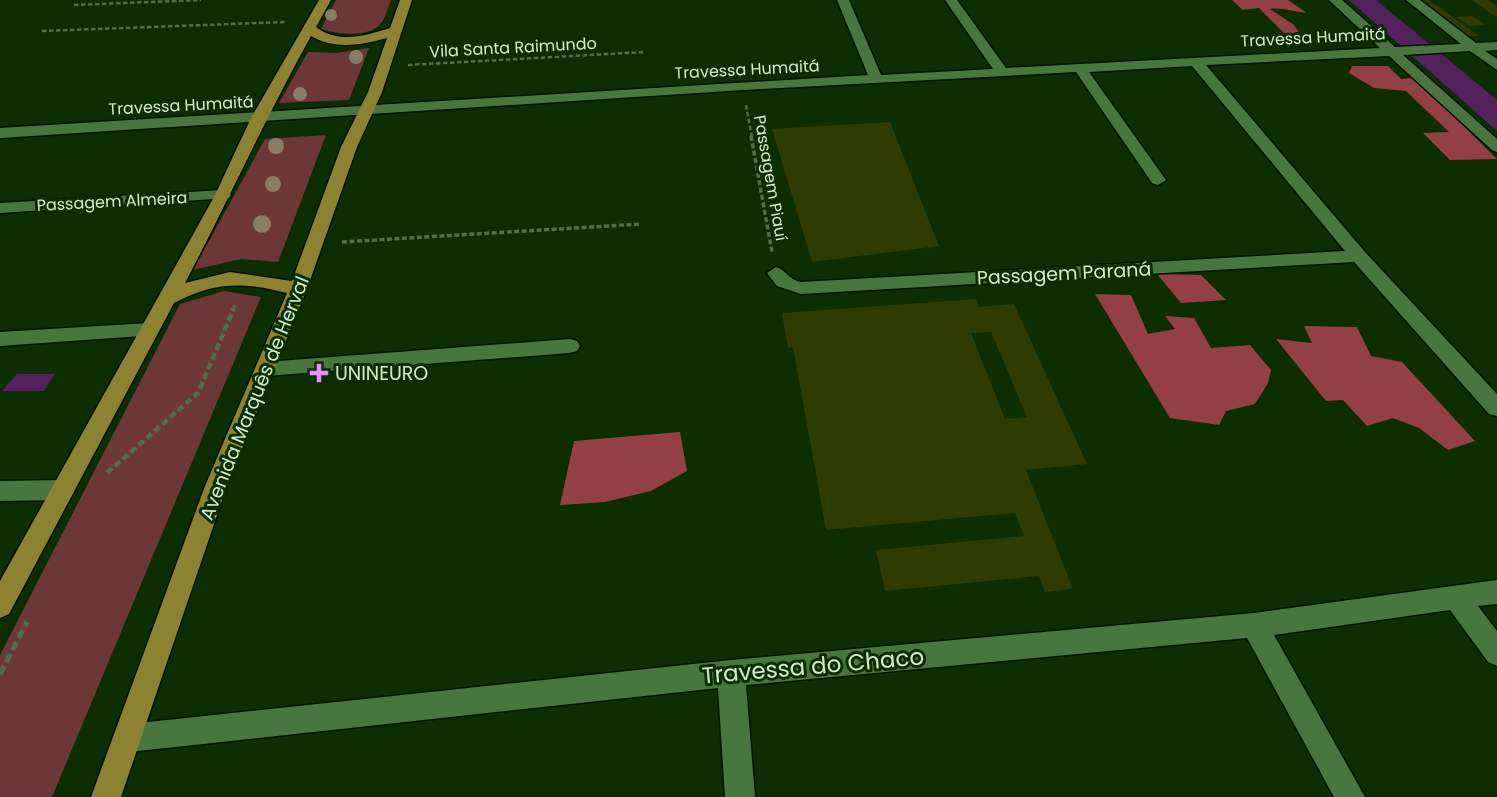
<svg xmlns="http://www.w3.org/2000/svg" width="1497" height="797" viewBox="0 0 1497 797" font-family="Poppins,sans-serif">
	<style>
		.green { fill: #6d3737 }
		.forest { fill: #943f42 }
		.water { fill: #53215e }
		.building { fill: #303b00; fill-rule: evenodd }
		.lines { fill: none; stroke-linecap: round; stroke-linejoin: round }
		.minor-casing { stroke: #001400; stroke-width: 3 }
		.major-casing { stroke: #001400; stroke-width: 3 }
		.path-far3 { stroke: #506f48; stroke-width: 2.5; stroke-dasharray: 4.5 2.5; stroke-linecap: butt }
		.path-far2 { stroke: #506f48; stroke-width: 3.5; stroke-dasharray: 5 2.5; stroke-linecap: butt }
		.path-far1 { stroke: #506f48; stroke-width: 4.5; stroke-dasharray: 7 3.5; stroke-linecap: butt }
		.path { stroke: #506f48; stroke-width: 5; stroke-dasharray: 9 4.5; stroke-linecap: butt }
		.minor { fill: #48763e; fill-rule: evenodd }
		.major { fill: #8d8230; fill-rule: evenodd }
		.tree { fill: #897d69 }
		.poi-dot { fill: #e98dfe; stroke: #0b2e03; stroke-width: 2.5 }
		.labels { text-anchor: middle; stroke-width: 6; stroke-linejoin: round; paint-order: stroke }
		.far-street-label { font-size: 16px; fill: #d1eacb; stroke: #0b2e03 }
		.street-label { font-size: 19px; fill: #d1eacb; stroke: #0b2e03 }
		.poi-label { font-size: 19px; fill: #d1eacb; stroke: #0b2e03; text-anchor: start }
		.near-street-label { font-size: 23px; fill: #d1eacb; stroke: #0b2e03 }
	</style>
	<rect width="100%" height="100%" fill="#0b2e03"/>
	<!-- green -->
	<path class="green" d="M336,0h55c-3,7 -5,16 -9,22 -13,17 -44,12 -61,7z
		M369,48l-20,52 -70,3 29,-51 28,1z
		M326,135l-48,127 -37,-3 -48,11 72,-131z
		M224,291l37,6 -209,500h-52v-142l180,-351z"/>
	<!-- forest -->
	<path class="forest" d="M1232,0h56l19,13c-12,-1 -26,-6 -37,-4l24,16 6,9 -16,-1 -25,-25 -16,2z
		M1352,66h36l13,13 14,-1 82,81 -47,1 -27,-27 26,-1 -43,-41 -32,-3 -25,-15z
		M1157,274l44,1 25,25 -45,3z
		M1095,294l36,1 17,39 27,-5 -10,-13 29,2 17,30 39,-3 21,25 -3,13 -13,21 -29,7 -7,14 -49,-7z
		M1304,326l53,1 14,29 31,6 73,79 -27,9 -29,-22 -26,-10 -26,8 -24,-26 -17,1 -50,-62 36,4z
		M680,432l7,39 -36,20 -46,11 -45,3 14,-64z"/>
	<!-- water -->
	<path class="water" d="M1349,0h27l121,100v31z
		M17,374h38l-11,17h-42z"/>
	<!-- building -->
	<path class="building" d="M1417,0h12l50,36h-12z
		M1472,0h16l9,6v12z
		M1473,16l13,9 -17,1 -13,-9z
		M890,122l49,124 -127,16 -40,-133z
		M976,299l3,8 35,-3 73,160 -61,6 47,119 -28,3 -6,-16 -154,15 -9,-41 148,-14 -9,-23 -189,17 -33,-183 -5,1 -6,-35zM991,332l36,85 -22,2 -34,-86z"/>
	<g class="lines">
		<defs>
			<path id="minor" d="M837,0h12l32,75 112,-6 -48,-69h12l49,68 374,-20 -51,-48h13l53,47 66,-3 -55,-44h14l56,43 21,-1v8l-12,1 12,8v11l-27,-19 -67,4 94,84v13l-5,-2 -103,-94 -183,9 159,187 132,142v22l-8,-2 -135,-152 -553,32 -24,-8 -10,-13 9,-6c10,3 13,13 25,15l544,-31 -153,-185 -103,6 77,108 -8,5 -6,-2 -76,-111 -333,18 -743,48v-10l868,-53z
				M223,190l6,2 2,3 -2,3 -229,15v-10z
				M149,323l7,2 3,5 -3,5 -156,11v-14z
				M570,339l7,2 3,5 -3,5 -7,2 -305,23 -7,-2 -3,-5 3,-5 7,-2z
				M63,480l8,3 4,7 -4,7 -8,3 -63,1v-20z
				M1497,580v24l-19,2 19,25v35l-9,-4 -38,-52 -176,25 91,162h-31l-87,-159 -501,47 9,112h-30l-7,-109 -589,64 -10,-4 -4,-10 4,-10 10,-4 602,-64 523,-47z"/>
			<path id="major" d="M319,0h12l-15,27c22,17 49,9 74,1l10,-28h12l-30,92 -25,55 -50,142 -80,197 -106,311h-30l114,-311 82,-193c-45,-11 -71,-12 -113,10l-165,311 -9,4v-37l215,-386 36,-77zM311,36c24,14 51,9 76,2l-19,54 -27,55 -49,134 -62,-9 -45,11c43,-82 81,-166 126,-247z"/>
		</defs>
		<!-- minor casing -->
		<use href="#minor" class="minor-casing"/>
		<!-- major casing -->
		<use href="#major" class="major-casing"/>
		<!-- path-far3 -->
		<path class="path-far3" d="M74,5l127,-5
			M42,31l244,-9
			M408,65l237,-13
			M746,105l6,33"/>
		<!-- path-far2 -->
		<path class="path-far2" d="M751,136l21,116
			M342,242l299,-18
			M233,310l3,-7"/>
		<!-- path-far1 -->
		<path class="path-far1" d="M107,473l91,-80 36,-85"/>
		<!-- path -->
		<path class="path" d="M0,674l27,-52"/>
		<!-- minor -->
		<use href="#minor" class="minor"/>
		<!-- major -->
		<use href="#major" class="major"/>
	</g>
	<!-- trees -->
	<g class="tree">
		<circle cx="331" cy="15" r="6"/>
		<circle cx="356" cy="57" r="7"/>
		<circle cx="300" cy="94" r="7"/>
		<circle cx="276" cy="146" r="8"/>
		<circle cx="273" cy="184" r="8"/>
		<circle cx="262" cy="224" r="9"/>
	</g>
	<!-- markers -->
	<path class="poi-dot" d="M315.5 362.5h7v7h7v7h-7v7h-7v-7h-7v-7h7z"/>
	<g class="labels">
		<!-- far-street labels -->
		<g class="far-street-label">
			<text transform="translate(1313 37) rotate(-3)" y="6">Travessa Humaitá</text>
			<text transform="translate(513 47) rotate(-3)" y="6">Vila Santa Raimundo</text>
			<text transform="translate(747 69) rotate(-3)" y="6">Travessa Humaitá</text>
			<text transform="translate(181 105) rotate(-3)" y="6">Travessa Humaitá</text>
			<text transform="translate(771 178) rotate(80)" y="6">Passagem Piauí</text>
			<text transform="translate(112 201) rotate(-3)" y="6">Passagem Almeira</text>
		</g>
		<!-- street labels -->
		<g class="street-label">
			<text transform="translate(1064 273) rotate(-3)" y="7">Passagem Paraná</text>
			<text transform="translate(254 398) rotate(-68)" y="7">Avenida Marquês de Herval</text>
		</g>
		<!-- poi labels -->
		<g class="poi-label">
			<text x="335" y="380">UNINEURO</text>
		</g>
		<!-- near-street labels -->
		<g class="near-street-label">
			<text transform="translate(813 666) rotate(-5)" y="8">Travessa do Chaco</text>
		</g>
	</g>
</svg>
